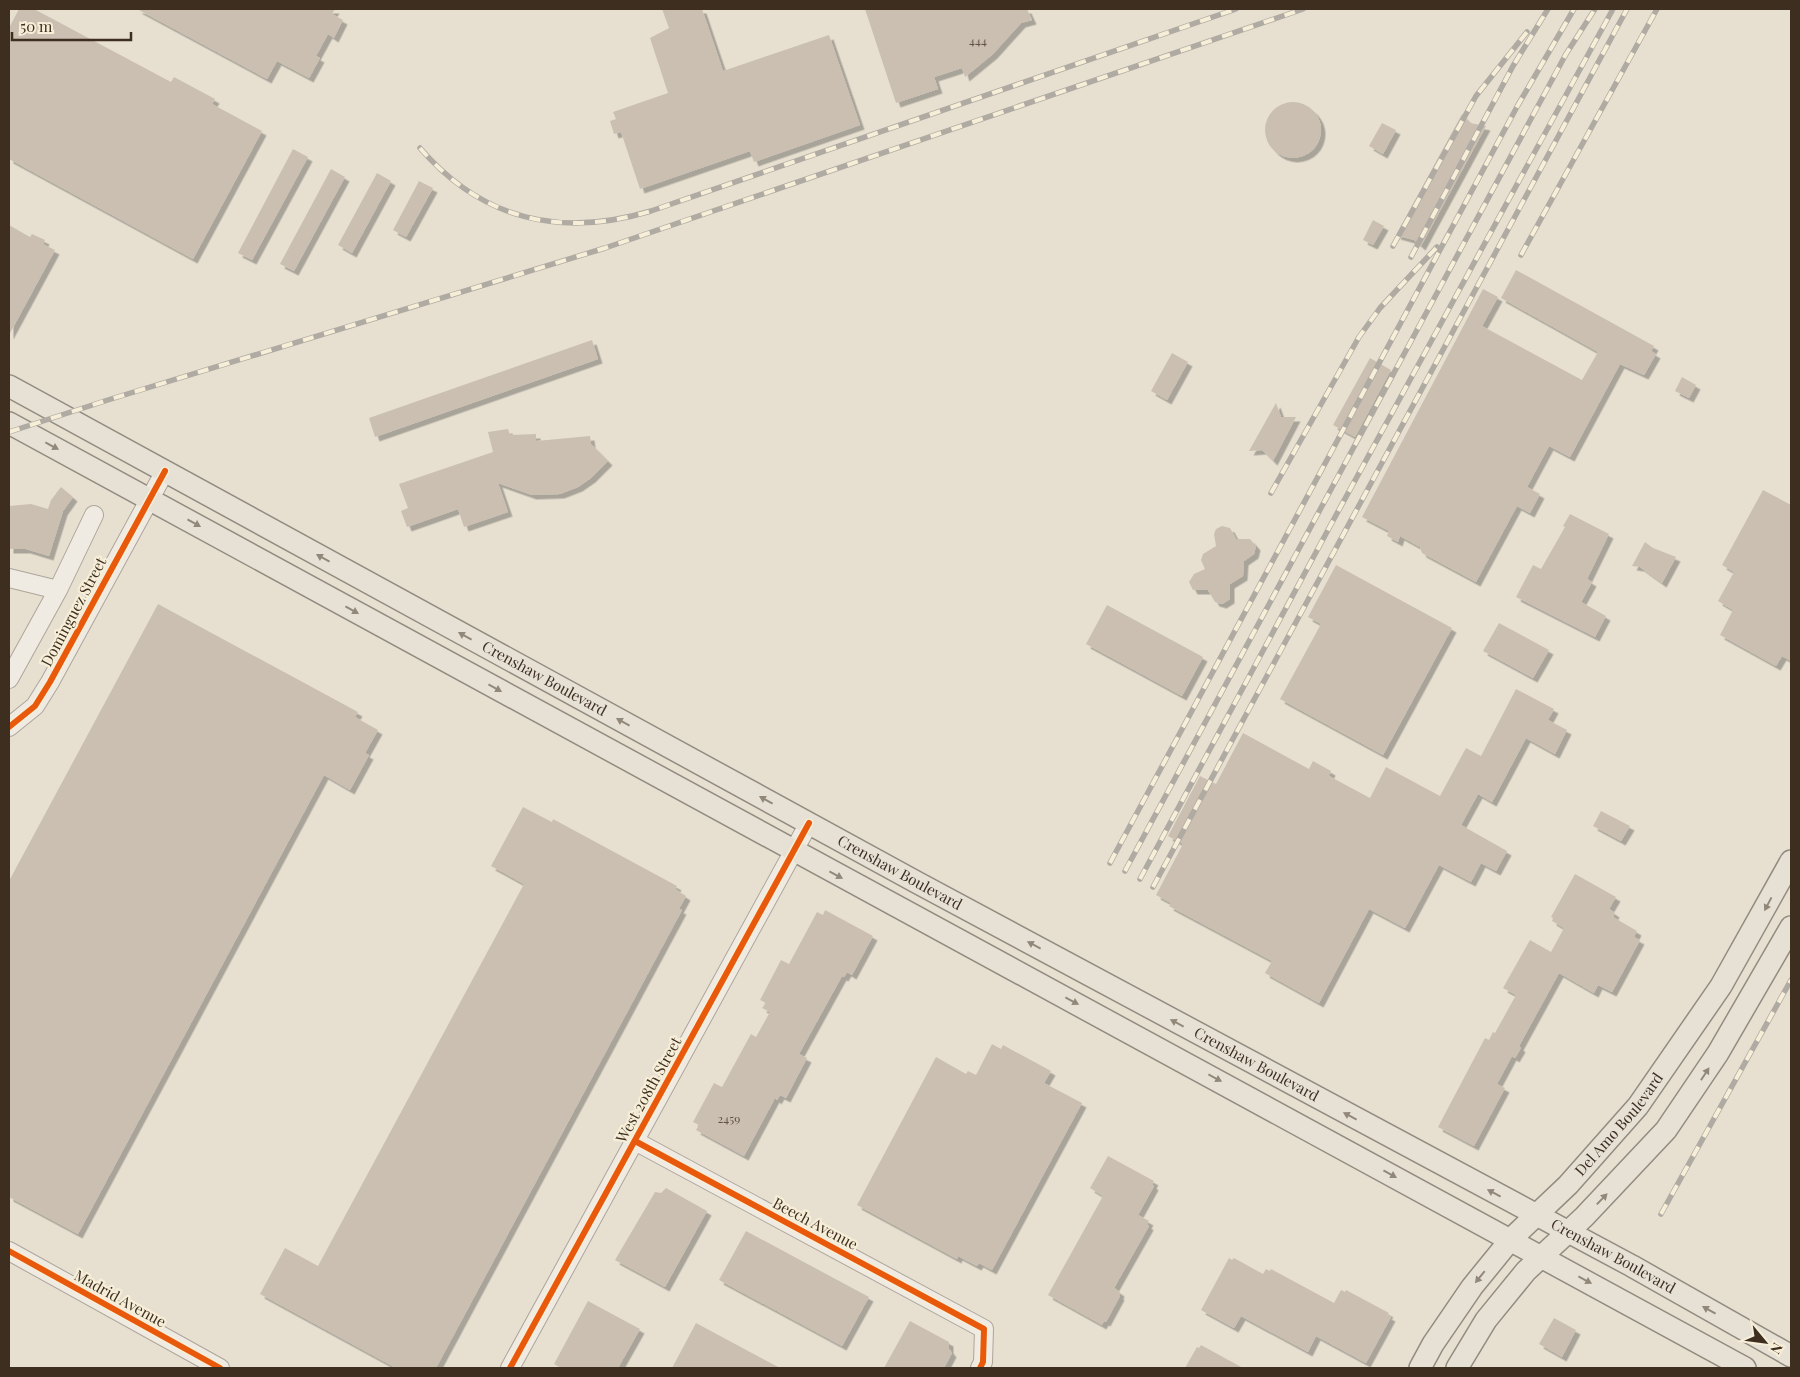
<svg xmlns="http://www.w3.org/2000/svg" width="1800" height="1377" viewBox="0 0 1800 1377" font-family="'Playfair Display',serif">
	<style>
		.building { fill: #cbbfb2; filter: url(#shadow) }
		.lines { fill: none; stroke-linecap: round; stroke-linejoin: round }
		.minor-casing { stroke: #ada599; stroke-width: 20 }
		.major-casing { stroke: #928b80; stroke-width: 24 }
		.minor { stroke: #efebe3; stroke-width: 18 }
		.major { stroke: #e6e1d4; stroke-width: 21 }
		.rail-casing { stroke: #afaaa2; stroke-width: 5.5 }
		.rail { stroke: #f7eed8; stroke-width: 4; stroke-dasharray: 11; stroke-linecap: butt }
		.cycleway-casing { stroke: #f7eed8; stroke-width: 9 }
		.cycleway { stroke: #e8590c; stroke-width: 6 }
		.oneway { fill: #92887a }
		.labels { text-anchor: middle; stroke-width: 4.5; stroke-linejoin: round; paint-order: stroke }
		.number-label { font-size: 12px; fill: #605244 }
		.street-label { font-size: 15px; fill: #3d2e20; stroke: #f7eed8 }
	</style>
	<defs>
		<filter id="shadow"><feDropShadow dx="4.5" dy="4.5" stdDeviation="0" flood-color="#0004"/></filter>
	</defs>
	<rect width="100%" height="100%" fill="#e7e0d1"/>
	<!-- building -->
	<path class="building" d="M19,9h15l137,73 3,-5 41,22 -3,5 50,27 -69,128 -184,-100v-131z
		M137,9h198l-3,5 11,6 -9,18 -6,-4 -12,22 4,2 -11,20 -32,-17 -10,18z
		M662,9h40l21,62 106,-36 31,90 -106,37 -4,-11 -110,38 -19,-57 -7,2 -4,-13 6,-2 -3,-7 55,-19 -18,-55 19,-10z
		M865,9h162l5,11 -11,3 -28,31 -28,23 -3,-9 -28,9 4,12 -42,14z
		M1265 130a28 28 0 1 1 56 0a28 28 0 1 1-56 0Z
		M1462,114l8,9 16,3 -65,120 -7,-6 -18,-5z
		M1382,123l14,7 -13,24 -14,-8z
		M293,149l15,8 -56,103 -14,-7z
		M331,169l14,8 -51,94 -14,-7z
		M377,173l14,8 -39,72 -14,-8z
		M419,181l14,7 -27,49 -13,-7z
		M1373,220l11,6 -11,19 -10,-5z
		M9,225l21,12 2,-3 13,6 -2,4 12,6 -46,85z
		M1516,270l138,76 -3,5 5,3 -12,21 -24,-11 -50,93 -21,-11 -22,41 13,7 -10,19 -13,-7 -41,76 -54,-29 -2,-6 -20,-11 -2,6 -11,-6 2,-5 -27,-14 121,-228 15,8 -16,29 100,54 16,-28 -97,-54z
		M592,340l6,19 -223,78 -6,-19z
		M1172,353l16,9 -21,38 -16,-9z
		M1370,358l21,12 -36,67 -22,-12z
		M1682,377l14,8 -7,13 -14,-7z
		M1276,403l5,14h15l-23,44 -11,-11 -13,1z
		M508,429l2,6 26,-1v7l54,-5 1,8 17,17 -17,17 -13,9 -18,7 -28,1 -34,-12 10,29 -44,15 -6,-18 -51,18 -6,-16 7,-3 -9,-24 94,-32 -5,-20z
		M61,487l12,10 -10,14 -14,45 -23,-7h-17v-43l22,-2 17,5 3,-9z
		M1763,490l28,15v156l-9,-5 -6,10 -56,-31 13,-25 -15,-9 16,-29 -12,-7z
		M1570,514l39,20 -22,45 5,3 -11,20 25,14 -11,21 -79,-40 17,-32 8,4 24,-42 -2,-1z
		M1222,526l8,2 6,11h14l6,7 -2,8 -10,7 -1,15 -13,8v15l-8,5 -7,-2 -7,-12h-15l-4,-8 5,-8 11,-5 -4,-9 2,-6 13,-8 -2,-12 2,-5z
		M1645,542l8,6 23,9 -14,26 -22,-16 -8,-1z
		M1336,565l116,63 -69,127 -103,-56 41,-75 -13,-7z
		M158,604l200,108 -3,5 23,13 -13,23 4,2 -19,35 -26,-15 -246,459 -69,-37v-316z
		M1107,605l96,52 -21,39 -96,-52z
		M1499,623l50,27 -16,28 -50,-27z
		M1516,689l38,20 -6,11 19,10 -12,24 -29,-16 -34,64 -14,-8 -17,31 46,26 -11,20 -15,-8 -10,19 -32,-17 -34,63 -36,-19 -50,94 -54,-30 7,-12 -103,-55 2,-3 -15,-8 27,-51 -15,-8 32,-60 16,8 27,-51 66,36 4,-8 18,10 -2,5 41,22 16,-31 54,29 26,-48 15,8z
		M523,807l29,15 1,-3 124,67 -2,3 11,7 -7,13 3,1 -246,458h-40l-136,-74 25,-46 33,18 206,-382 -33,-18z
		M1601,811l29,15 -9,15 -28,-15z
		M1575,874l41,23 -7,12 6,4 -2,4 24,14 -3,6 6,3 -28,52 -14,-7 -4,8 -35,-20 -40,73 2,2 -6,10 -3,-2 -15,28 8,4 -31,58 -36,-19 47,-89 4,2 4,-8 2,1 21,-38 -13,-7 27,-48 21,12 13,-24 -12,-7 1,-3 -2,-1z
		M825,910l48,26 -21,39 -5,-3 -3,5 -2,-1 -43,78 8,4 -21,40 -6,-3 -3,5 -2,-2 -31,58 -48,-26 3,-5 -6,-3 21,-39 8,4 29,-53 5,3 14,-25 -8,-4 4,-5 -6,-3 21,-40 8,4 28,-52 6,3z
		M992,1044l9,5 2,-4 48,26 -7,12 38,20 -90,167 -13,-7 -2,3 -19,-10 -1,3 -100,-54 79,-148 30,17 2,-3 8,4z
		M1108,1156l46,25 -2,3 2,2 -16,29 11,6 -2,3 2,2 -35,62 6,4 -1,3 1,1 -14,26 -2,-1 -2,4 -54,-30 55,-99 -13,-8z
		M666,1188l41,23 -42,76 -50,-27 40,-68 6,1z
		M746,1231l123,66 -27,49 -123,-66z
		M1229,1258l3,2 2,-2 29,16 3,-5 4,2 1,-2 63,34 7,-13 4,2 1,-2 43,23 -2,2 4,2 -25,46 -50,-27 -8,16 -67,-36 -7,12 -33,-18z
		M588,1301l52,28 -22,39h-57l-7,-4z
		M1554,1318l22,12 -14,27 -23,-13z
		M910,1321l39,21v7l3,4 -8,15h-60z
		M696,1323l84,45h-108z
		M1201,1345l42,23h-58l12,-21 2,1z"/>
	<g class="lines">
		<defs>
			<path id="minor" d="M9,578l49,12
				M9,679l49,-89 36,-75
				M9,727l26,-21 15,-24 115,-211
				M635,1141l349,188 -1,33 -3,6
				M9,1251l211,117
				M510,1368l299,-545"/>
			<g id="major">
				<path id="s1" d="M9,386l909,497 714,383 159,90"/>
				<path d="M9,423l1736,945"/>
				<path id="s2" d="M1420,1368l13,-24 39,-57 39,-48 57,-54 70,-79 83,-120 70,-125"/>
				<path d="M1457,1368l29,-48 40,-49 58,-54 82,-87 52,-77 73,-126"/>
			</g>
		</defs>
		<!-- minor casing -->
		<use href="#minor" class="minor-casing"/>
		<!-- major casing -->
		<use href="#major" class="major-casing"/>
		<!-- minor -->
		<use href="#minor" class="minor"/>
		<!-- major -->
		<use href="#major" class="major"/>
		<defs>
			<path id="rail" d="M420,148c62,72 141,90 231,63l585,-202
				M1393,246l83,-150 51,-64
				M1521,255l136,-246
				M1411,257l102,-191 35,-57
				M9,432l102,-33 494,-151 698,-239
				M1271,493l88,-156 21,-29 57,-61
				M1110,863l408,-758 56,-96
				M1125,871l441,-817 29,-45
				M1140,879l195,-362 278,-508
				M1153,887l474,-878
				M1661,1214l130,-234"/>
		</defs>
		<!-- rail casing -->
		<use href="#rail" class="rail-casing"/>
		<!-- rail -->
		<use href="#rail" class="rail"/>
		<defs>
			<path id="cycleway" d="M9,727l26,-21 15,-24 115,-211
				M635,1141l349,188 -1,33 -3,6
				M9,1251l211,117
				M510,1368l299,-545"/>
		</defs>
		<!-- cycleway casing -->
		<use href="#cycleway" class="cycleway-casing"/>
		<!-- cycleway -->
		<use href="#cycleway" class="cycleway"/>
	</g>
	<!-- one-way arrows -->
	<defs><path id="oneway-solid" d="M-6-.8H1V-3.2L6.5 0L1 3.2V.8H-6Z" transform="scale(1.25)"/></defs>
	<g class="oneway">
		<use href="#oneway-solid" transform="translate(52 446) rotate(28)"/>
		<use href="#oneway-solid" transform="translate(194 523) rotate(29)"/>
		<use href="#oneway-solid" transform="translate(323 558) rotate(-151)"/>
		<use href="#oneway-solid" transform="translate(352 610) rotate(29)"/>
		<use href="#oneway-solid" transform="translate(465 636) rotate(-151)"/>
		<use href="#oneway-solid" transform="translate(495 688) rotate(29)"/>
		<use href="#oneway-solid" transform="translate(623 722) rotate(-151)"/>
		<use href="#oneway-solid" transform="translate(766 800) rotate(-151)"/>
		<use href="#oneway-solid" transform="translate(836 875) rotate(28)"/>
		<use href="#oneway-solid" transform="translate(1768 904) rotate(118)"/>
		<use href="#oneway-solid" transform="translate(1034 945) rotate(-152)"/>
		<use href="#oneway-solid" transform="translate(1072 1001) rotate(28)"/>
		<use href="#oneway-solid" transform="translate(1177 1023) rotate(-152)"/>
		<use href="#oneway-solid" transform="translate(1705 1074) rotate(-57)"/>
		<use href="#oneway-solid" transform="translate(1215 1078) rotate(28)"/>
		<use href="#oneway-solid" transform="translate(1350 1116) rotate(-152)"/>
		<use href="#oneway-solid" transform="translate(1390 1174) rotate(29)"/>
		<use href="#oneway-solid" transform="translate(1494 1193) rotate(-152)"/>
		<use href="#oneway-solid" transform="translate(1602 1199) rotate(-46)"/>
		<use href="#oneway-solid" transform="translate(1480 1277) rotate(129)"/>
		<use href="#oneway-solid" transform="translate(1585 1280) rotate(28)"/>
		<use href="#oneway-solid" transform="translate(1709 1310) rotate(-151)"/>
	</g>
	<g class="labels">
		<!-- number labels -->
		<g class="number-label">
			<text x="978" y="45">444</text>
			<text x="729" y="1123">2459</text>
		</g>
		<!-- street labels -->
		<g class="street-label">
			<text transform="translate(74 612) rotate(-62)" y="5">Dominguez Street</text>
			<text dy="5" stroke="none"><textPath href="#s1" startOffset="610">Crenshaw Boulevard</textPath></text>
			<text dy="5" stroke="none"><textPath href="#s1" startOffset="1015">Crenshaw Boulevard</textPath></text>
			<text dy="5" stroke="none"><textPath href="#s1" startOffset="1420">Crenshaw Boulevard</textPath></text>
			<text transform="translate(649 1090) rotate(-61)" y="5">West 208th Street</text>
			<text dy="5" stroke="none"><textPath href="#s2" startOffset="316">Del Amo Boulevard</textPath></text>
			<text transform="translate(815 1224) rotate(28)" y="5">Beech Avenue</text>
			<text dy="5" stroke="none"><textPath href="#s1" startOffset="1825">Crenshaw Boulevard</textPath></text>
			<text transform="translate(120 1299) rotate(29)" y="5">Madrid Avenue</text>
		</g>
	</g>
	<!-- border -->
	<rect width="1800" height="1377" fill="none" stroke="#3d2e20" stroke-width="20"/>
	<!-- north arrow -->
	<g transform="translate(1765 1342) rotate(119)" stroke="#f7eed8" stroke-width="4" paint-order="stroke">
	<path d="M0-4L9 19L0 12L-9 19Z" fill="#3d2e20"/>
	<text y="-8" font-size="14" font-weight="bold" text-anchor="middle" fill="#3d2e20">N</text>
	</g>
	<!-- scale -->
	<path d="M12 32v8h119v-8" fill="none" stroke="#3d2e20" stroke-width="2.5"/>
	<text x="20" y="32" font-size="15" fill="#3d2e20" stroke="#f7eed8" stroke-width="4" paint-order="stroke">50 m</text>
</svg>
